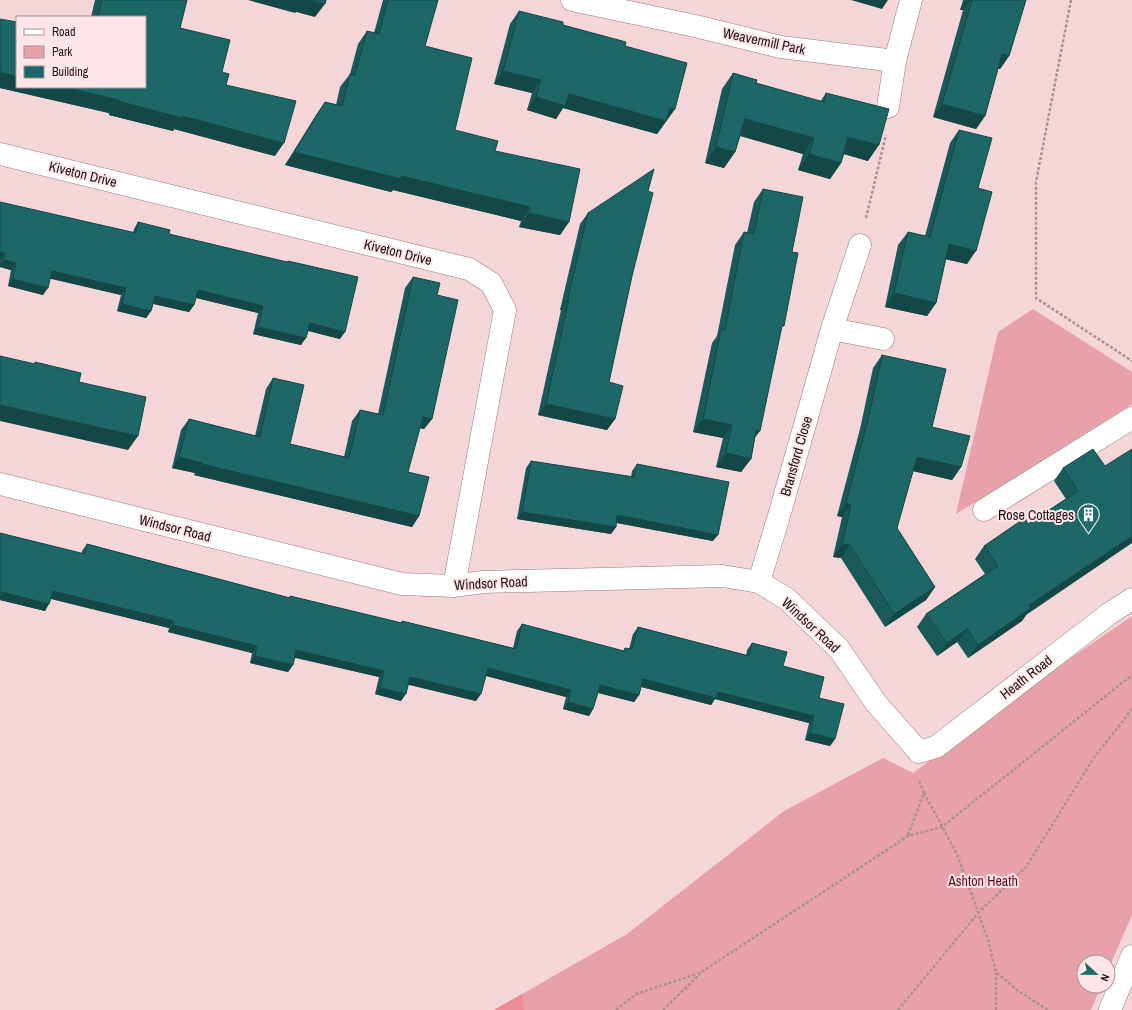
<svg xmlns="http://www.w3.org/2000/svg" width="1132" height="1010" viewBox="0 0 1132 1010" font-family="'Archivo Narrow',sans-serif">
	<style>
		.green { fill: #e8a1a8 }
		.forest { fill: #eb8c97 }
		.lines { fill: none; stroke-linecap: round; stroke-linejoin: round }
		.minor-casing { stroke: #977b7e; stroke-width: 23 }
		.path { stroke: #aa9294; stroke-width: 2.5; stroke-dasharray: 3 2; stroke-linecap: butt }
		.minor { stroke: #fff; stroke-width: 22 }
		.wall { fill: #195958 }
		.shaded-wall { fill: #144847 }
		.building { fill: #1d6766; stroke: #144847 }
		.labels { text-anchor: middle; stroke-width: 4; stroke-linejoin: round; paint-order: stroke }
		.street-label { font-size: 14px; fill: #1e1314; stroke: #fee5e7 }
		.poi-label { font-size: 14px; fill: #1e1314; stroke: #fee5e7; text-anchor: end }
		.park-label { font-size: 14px; fill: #630e24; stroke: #fee5e7 }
	</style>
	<rect width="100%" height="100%" fill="#f5d6d8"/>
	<!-- green -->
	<path class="green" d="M1033,309l99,63v32l-176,110 42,-182z
		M1132,616v299l-24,55v-8h-24v24h17l-10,24h-597l133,-76 157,-123 99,-53 30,15 152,-111z"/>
	<!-- forest -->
	<path class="forest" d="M522,994l2,16h-30z"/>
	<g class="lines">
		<defs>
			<path id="minor" d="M572,0l123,26 86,21 114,14 16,-61
				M888,107l7,-46
				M0,154l469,115 22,14 14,27 -51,276
				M832,329l51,10
				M0,484l402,100 52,2 29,-4 239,-6 37,6 28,17 52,50 37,54 43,49 17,-5 174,-134 22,-14
				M984,510l148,-92
				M759,582l22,-73 51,-180 28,-84
				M1110,1010l22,-54"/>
		</defs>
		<!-- minor casing -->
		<use href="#minor" class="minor-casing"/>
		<!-- path -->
		<path class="path" d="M1071,0l-35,182v116l96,63
			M866,218l20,-83
			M924,793l33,61 31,86 8,32 21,18 31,20
			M908,835l16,-42 -5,-13
			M616,1010l20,-16 64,-21 208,-137 34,-9 190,-152
			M663,1010l37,-36
			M898,1010l81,-98 47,-45 67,-108 33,-42 6,-9
			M996,1010v-37"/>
		<!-- minor -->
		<use href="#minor" class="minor"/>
	</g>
	<!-- wall -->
	<path class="wall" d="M95,0h92l-7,28 42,44 4,13 49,71 -101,-27 -1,2 -64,-16v-2l-109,-25 17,-1h128v-70h-54z
		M383,0h55l-13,46 30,84 40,21 74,71 -9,13 -41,-8 2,-6 -128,-31 -2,2 -106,-27 31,-50 9,-13 11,3 4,-18 10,-13 8,-30 9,-13 7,2z
		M963,0h63l-17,56 -9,13h-2l-13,47 -9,13 -43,-12 30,-107h-3z
		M519,11l106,35 50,63 -18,25 -94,-26 -7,11 -29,-9 5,-17 -38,-9 16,-60z
		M733,73l23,10 64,19 6,-9 42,68 -24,-7 -3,9 -11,16 -32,-9 5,-16 -63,-18 -5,16 -11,16 -19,-5 17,-74z
		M959,130l19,58 -11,76 -21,-5 -10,44 -9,13 -42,-9 13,-62 10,-13 17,4 25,-93z
		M763,189l29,63 -11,79 -26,107 -4,21 -10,13 -25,-5 7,-29 -30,-6 19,-89 5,-7 18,-91 9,-13 3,1 7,-31z
		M648,191l-16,85 -23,106 6,37 -8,11 -69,-15 23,-105h-1l20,-86 8,-11z
		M0,202l133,31 1,-4 4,-7 31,12 117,28 2,-1 52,78 -32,-8 -7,14 -48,-11 5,-21 -62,-15 -2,7 -5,7 -36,-8 -2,7 -5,7 -29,-7 4,-16 -71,-17 -7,17 -35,-9 3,-16 -11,-3z
		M413,277l24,18 -5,124 -8,10 -4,-1 -12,44 11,44 -7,11 -218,-52 1,-2 -23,-5 9,-38 8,-11 66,17 11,-47 7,-11 17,66 54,13 8,-36 8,-11 18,4 27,-126z
		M882,355l50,72 29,40 -9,13 -39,-9 -16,57 38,59 -9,13 -41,27 -44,-69 -8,-1 9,-40 -5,-1 23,-87 13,-61z
		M531,461l100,16 1,-6 5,-7 76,77 -97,-18v4l-5,7 -94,-15 9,-51z
		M1105,466l-79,149 -4,6 -54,37 -11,-16 -20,14 -20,-29 9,-13 59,-40 -10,-15 9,-13 44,-22 38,-25 -12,-18 9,-13z
		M87,544l203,54v-2l111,27 1,-2 111,27 4,-17 5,-7 101,27 2,-3 4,1 4,-15 5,-7 108,28 1,-5 5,-7 31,23 36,32 16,41 -5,7 -25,-6 4,-17 -94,-24 -4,6 -70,-18 -2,8 -5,7 -36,-9 -5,16 -4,7 -26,-7 3,-12 -80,-21 -10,25 -68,-17 -7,17 -26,-7 4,-17 -84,-20 -2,8 -5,7 -38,-9 2,-10 -84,-21 1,-4 -118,-29 -6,12 -45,-11 82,-47v-2z"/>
	<!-- shaded-wall -->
	<path class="shaded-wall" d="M248,0h62l15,4 -10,13 -19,-5 -1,1z
		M851,0h37l-6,9z
		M967,0h3l-7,10h-3z
		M1002,54l7,2 -9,13 -7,-2z
		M503,71l38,9 -9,13 -38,-9z
		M0,72l17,4v11h46l56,13 -10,13 -109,-25z
		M569,94l101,14 5,1 -18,25 -94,-26 -7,11 -29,-9 9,-13z
		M118,101l64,15 102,27 -9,13 -101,-27 -1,2 -64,-16z
		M942,104l43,12 -9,13 -43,-12z
		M745,119l69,19 -11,16 -69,-20z
		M848,137l31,8 -11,16 -31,-9z
		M716,147l19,5 -11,16 -19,-5z
		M294,152l107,24 129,31 -9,14 -128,-31 -2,2 -106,-27z
		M809,154l32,9 -11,16 -32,-9z
		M529,213l40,9 -9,13 -41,-8z
		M949,244l27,7 -9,13 -27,-6z
		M0,252l5,1 -5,7z
		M4,260l12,3 -5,7 -11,-3v-2z
		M52,271l74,17 -5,7 -74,-17z
		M13,279l35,9 -5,7 -35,-9z
		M198,290l65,16 -5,7 -65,-16z
		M894,293l42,10 -9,13 -42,-9z
		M155,296l39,9 -5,7 -39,-9z
		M568,298l1,1 -8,11h-1z
		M122,304l29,7 -5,7 -29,-7z
		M310,323l35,9 -5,7 -35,-9z
		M258,327l48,11 -5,7 -48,-11z
		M546,404l69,15 -8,11 -69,-15z
		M0,405l138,31 -10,14 -128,-29z
		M423,417l9,2 -8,10 -9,-2z
		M703,419l29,6 -9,13 -30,-6z
		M756,430l4,1 -10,13z
		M726,453l25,6 -10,13 -25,-5z
		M179,457l23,6 -7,10 -23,-5z
		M917,457l44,10 -9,13 -44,-10z
		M202,464l217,52 -7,11 -218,-52z
		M846,503l5,2 -9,12 -5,-1z
		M522,512l94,15 -5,7 -94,-15z
		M617,515l101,20 -5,6 -100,-19z
		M1132,536v7l-106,72 -4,6 -54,37 10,-13 51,-40z
		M842,544l8,1 -9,13 -8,-1z
		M935,587l-9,13 -41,27 9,-13z
		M53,591l121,30 -5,7 -121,-30z
		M2,592l47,12 -4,7 -45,-11z
		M173,625l84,21 -5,7 -84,-21z
		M967,629l-10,13 -20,14 10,-13z
		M296,650l88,21 -5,6 -88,-20z
		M255,656l38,9 -5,7 -38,-9z
		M488,668l83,22 -5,7 -83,-22z
		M410,677l71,17 -5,7 -71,-17z
		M643,679l75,13 96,24 -5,7 -94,-24 -4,6 -73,-19z
		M600,685l39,10 -5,7 -39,-10z
		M380,688l26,6 -5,7 -26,-7z
		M568,702l25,7 -4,7 -26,-7z
		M810,733l25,6 -5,7 -25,-6z"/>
	<!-- building -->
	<path class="building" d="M102,0h85l-7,28 50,12 -8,32 7,2 -3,11 70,16 -12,42 -102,-27v2l-64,-17 1,-1 -56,-13h82v-70h-47z
		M310,0h16l-1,4z
		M388,0h50l-13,46 47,12 -17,72 43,11 -3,10 85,18 -11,53 -40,-9 1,-6 -129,-31v3l-107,-27 31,-50 17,4 8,-32 5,1 12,-44 12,3z
		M972,0h54l-17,56 -7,-2 -17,62 -43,-12z
		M519,11l44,11v3l63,17 -1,4 62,17 -12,46 -5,-1 -4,13 -97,-27 -4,12 -29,-9 5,-17 -38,-9z
		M0,19l17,3v54l-17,-4z
		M733,73l24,7 -1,3 68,19 2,-9 63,16 -10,36 -31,-8 -7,26 -32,-9 5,-16 -69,-19 -10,33 -19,-5z
		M959,130l33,8 -14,50 14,4 -16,59 -27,-7 -13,59 -42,-10 14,-61 22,5z
		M654,169l-6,22 5,2 -21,83 -23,106 14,4 -8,33 -69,-15 23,-105 -1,-1 20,-85z
		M763,189l40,8 -11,55 6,1 -14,73h-2l-22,105 -4,-1 -5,29 -25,-6 6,-28 -29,-6 18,-90 4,1 19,-98 10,2z
		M0,202l136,31 2,-11 32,8 -1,4 118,28 1,-1 70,16 -13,55 -35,-9 -4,15 -48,-11 5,-21 -65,-16 -4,15 -39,-9 -4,15 -29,-7 4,-16 -74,-17 -4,17 -35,-9 3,-16 -12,-3 1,-7 -5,-1z
		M413,277l27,6 -3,12 21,5 -26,119 -9,-2 -15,55 21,5 -10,39 -217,-52v-1l-23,-6 10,-38 71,18 13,-59 31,7 -14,59 59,14 11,-48 23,5z
		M882,355l64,14 -14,58 38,9 -9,31 -44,-10 -20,71 38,59 -41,27 -44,-69 -8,-1 9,-39 -5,-2 23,-87z
		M0,356l35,8v-2l46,11 -2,9 67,15 -8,39 -138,-31z
		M1093,449l12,17 27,-17v87l-103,69 2,3 -53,37 -11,-16 -20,14 -21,-29 72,-48 -14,-20 41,-28 3,6 50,-33 -15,-23z
		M531,461l103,16 3,-13 92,18 -11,53 -101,-20 -1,12 -94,-15z
		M0,533l85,21 2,-10 203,54v-2l112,27v-2l114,28 6,-25 102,27 1,-3 7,1 6,-22 111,29 3,-13 35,9 -4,14 41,11 -5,21 25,6 -9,35 -25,-6 4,-17 -96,-24 -2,6 -73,-19 -4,16 -39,-10 -7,24 -25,-7 3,-12 -83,-22 -7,26 -71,-17 -4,17 -26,-6 4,-17 -88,-21 -3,15 -38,-9 2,-10 -84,-21 1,-4 -121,-30 -4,13 -47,-12 -2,7z"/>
	<!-- icons -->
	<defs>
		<symbol id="building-pin" viewBox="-11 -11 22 30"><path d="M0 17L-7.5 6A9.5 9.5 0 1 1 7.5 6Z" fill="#1e6b6b" stroke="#fee5e7"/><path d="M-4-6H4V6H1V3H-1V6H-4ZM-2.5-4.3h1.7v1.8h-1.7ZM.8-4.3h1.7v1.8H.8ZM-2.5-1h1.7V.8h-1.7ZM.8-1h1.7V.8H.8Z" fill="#fff"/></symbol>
	</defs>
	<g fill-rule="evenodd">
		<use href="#building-pin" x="1076" y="502" width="25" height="34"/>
	</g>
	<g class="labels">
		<!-- street labels -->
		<g class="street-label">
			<text transform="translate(764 41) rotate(12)" y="5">Weavermill Park</text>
			<text transform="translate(83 174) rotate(14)" y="5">Kiveton Drive</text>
			<text transform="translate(398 252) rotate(14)" y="5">Kiveton Drive</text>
			<text transform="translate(796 456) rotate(-74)" y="5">Bransford Close</text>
			<text transform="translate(175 528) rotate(14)" y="5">Windsor Road</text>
			<text transform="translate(491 583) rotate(-3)" y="5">Windsor Road</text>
			<text transform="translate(811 625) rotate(43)" y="5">Windsor Road</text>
			<text transform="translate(1026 677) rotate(-38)" y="5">Heath Road</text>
		</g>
		<!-- poi labels -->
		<g class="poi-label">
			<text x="1074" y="520">Rose Cottages</text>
		</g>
		<!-- park labels -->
		<g class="park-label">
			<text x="983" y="886">Ashton Heath</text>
		</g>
	</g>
	<!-- legend -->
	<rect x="16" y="16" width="130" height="72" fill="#fee5e7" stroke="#a49193"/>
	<rect x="24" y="29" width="20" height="6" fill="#ffffff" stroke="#a49193"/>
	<text x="52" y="36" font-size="12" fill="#1e1314">Road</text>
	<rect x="24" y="46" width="20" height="12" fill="#e8a1a8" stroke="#a49193"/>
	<text x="52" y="56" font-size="12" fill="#1e1314">Park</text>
	<rect x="24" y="66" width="20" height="12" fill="#1d6766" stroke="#a49193"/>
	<text x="52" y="76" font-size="12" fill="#1e1314">Building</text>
	<!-- north arrow -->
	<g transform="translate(1096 974) rotate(112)"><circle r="19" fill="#fee5e7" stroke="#a49193"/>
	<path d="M0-3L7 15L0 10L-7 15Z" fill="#1e6b6b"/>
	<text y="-6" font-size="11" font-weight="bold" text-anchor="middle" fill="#1e1314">N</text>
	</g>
</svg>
